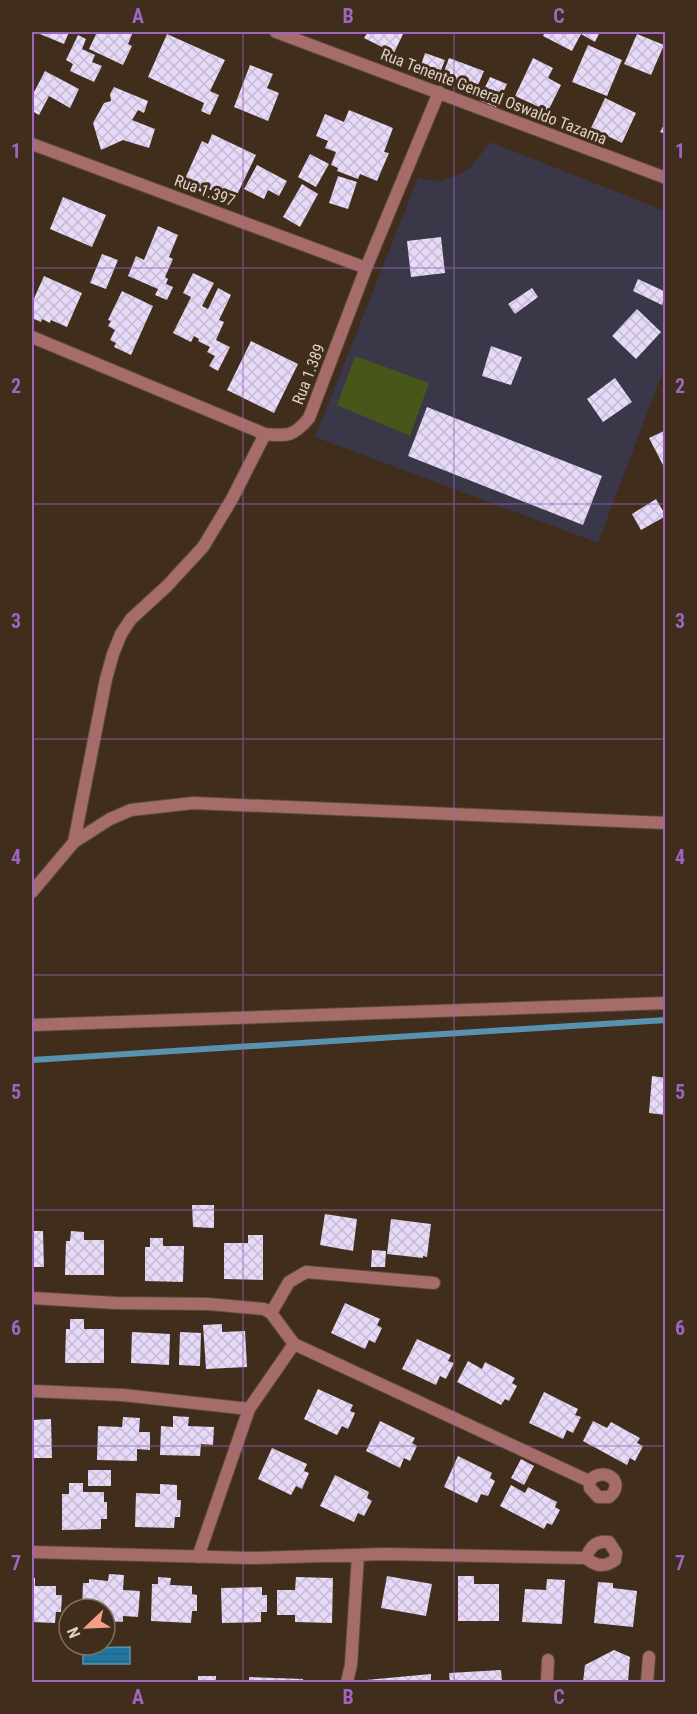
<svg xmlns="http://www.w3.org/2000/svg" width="697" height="1714" viewBox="0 0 697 1714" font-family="'Roboto Condensed',sans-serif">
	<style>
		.education { fill: #393748 }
		.pitch { fill: #475619 }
		.water { fill: url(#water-rules); stroke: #5892ae; stroke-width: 1.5 }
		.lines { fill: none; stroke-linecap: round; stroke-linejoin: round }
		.stream { stroke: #5892ae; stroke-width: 6 }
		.building { fill: url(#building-cross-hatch) }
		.minor-casing { stroke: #5d4b3a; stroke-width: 14 }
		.minor { stroke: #a56c6a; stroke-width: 12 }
		.grid { fill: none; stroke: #9e66c1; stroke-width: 1.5; stroke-opacity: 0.55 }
		.labels { text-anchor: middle; stroke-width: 6; stroke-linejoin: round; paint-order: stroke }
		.street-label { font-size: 16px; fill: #ded1c6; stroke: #412d1b }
		.neatline { fill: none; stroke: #9e66c1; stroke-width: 2 }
		.grid-label { font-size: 20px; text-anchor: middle; font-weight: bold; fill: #9e66c1 }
	</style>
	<defs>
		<pattern id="water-rules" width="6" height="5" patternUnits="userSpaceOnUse" patternTransform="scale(1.5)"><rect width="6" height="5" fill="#1e77a3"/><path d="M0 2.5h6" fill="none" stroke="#2d6179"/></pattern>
		<pattern id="building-cross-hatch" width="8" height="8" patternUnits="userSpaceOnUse" patternTransform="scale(1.5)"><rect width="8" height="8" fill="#e6daf8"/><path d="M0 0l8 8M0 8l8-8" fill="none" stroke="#c5bbd2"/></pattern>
	</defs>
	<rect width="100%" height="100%" fill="#412d1b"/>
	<!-- education -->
	<path class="education" d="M490,142l175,69v155l-67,177 -283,-106 103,-259 21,3 17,-5 15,-9z"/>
	<!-- pitch -->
	<path class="pitch" d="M355,356l74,27 -19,53 -73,-31z"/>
	<!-- water -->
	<path class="water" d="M130,1647v17h-47v-16z"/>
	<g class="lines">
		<!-- stream -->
		<path class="stream" d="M32,1060l634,-40"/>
	</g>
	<!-- building -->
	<path class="building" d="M35,32h34l-5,12z
		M97,32h36l-5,12 4,2 -9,19 -34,-16z
		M368,32h36l-10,21 -30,-15z
		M545,32h50l4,2 -4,8 -14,-8 -9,17 -29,-15z
		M167,34l58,26 -15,31 9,4 -9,20 -9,-4 3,-8 -56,-26z
		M637,34l27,11 -13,30 -27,-11z
		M78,35l8,4 -4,10 13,6 -3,7 10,4 -8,16 -24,-11 3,-7 -7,-4z
		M588,45l34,15 -15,36 -35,-14z
		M425,53l20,7 -7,18 -19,-7z
		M449,58l35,13 -8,19 -34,-13z
		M533,58l20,10 -5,10 13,7 -13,26 -33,-15z
		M250,65l23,9 -6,14 12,5 -11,28 -34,-14z
		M45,71l34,18 -9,19 -21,-12 -10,19 -7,-4v-15z
		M490,77l17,7 -11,24 -17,-8z
		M114,87l34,14 -4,12 -6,-3 -6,10 23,9 -6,19 -26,-8 -22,10 -8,-27 11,-20 7,-2 -1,-7z
		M605,98l31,15 -14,30 -31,-15z
		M349,110l44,18 -9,24 5,1 -12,28 -17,-7 -2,5 -21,-8 1,-3 -7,-3 5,-13 -11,-4 3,-7 -12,-5 9,-22 19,8z
		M666,121v13l-6,-2z
		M212,134l44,21 -22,46 -28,-13 -3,5 -20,-10 19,-42 6,3z
		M310,154l19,10 -13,23 -18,-10z
		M257,165l30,16 -8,15 -11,-6 -4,9 -20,-10z
		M338,176l19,6 -9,27 -19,-6z
		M302,184l16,10 -18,33 -17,-10z
		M63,197l43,18 -14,32 -42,-18z
		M158,226l20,9 -9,22 4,2 -8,18 3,2 -2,5 7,3 -6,13 -12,-5 3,-6 -30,-13 8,-20 8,4z
		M441,237l4,36 -34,4 -4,-36z
		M102,254l16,6 -12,29 -16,-6z
		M193,273l21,10 -12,23 6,3 10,-21 13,7 -12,25 5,2 -8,18 14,7 -12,24 -9,-5 6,-10 -8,-4 3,-5 -12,-6 1,-2 -5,-3 -3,6 -18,-9 18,-36 -8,-4z
		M44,276l38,17 -15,34 -16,-7 -1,3 -8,-4 -1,3 -9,-4v-15z
		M638,279l28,13 -4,13 -29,-14z
		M532,288l6,9 -23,17 -7,-10z
		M122,291l31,15 -22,49 -17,-8 2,-4 -6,-3 5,-10 -7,-4 3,-5 -3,-1z
		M637,309l24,23 -25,27 -24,-23z
		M251,341l47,23 -24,49 -47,-23z
		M491,346l31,11 -11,28 -29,-9z
		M615,378l17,24 -29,20 -16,-23z
		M427,407l175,69 -19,49 -175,-69z
		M666,430v34l-3,1 -14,-27z
		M656,499l10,17 -25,14 -9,-16z
		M652,1076l14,2v37l-17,-2z
		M192,1205h22v23l-21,-1z
		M325,1214l32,5 -4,32 -33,-6z
		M391,1219l40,5 -4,33 -4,-1v2l-36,-4z
		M32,1231h11l1,36h-12z
		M71,1231l13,1v8h20v35h-39l1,-34h4z
		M248,1235h15v45l-39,-1v-36h24z
		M150,1238h13v8h21l-1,36 -38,-1v-34h5z
		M372,1250l14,1 -1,16h-14z
		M345,1303l35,16 -3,6 5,3 -7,15 -6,-3 -4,9 -34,-16z
		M70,1319h14v10h20v34h-39l1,-34h4z
		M222,1324v8l23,-1 2,36 -41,2 -3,-44z
		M32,1326h1l1,35h-2z
		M132,1332l38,2 -1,31 -38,-2z
		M180,1332l21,1 -1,33 -21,-1z
		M417,1339l34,16 -3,6 6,2 -8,16 -6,-3 -4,9 -34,-16z
		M468,1361l14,8 3,-7 30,16 -3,5 5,3 -8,15 -4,-2 -4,6 -44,-23z
		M318,1389l35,16 -3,6 5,2 -7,16 -6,-3 -5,9 -33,-16z
		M544,1392l34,17 -3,6 6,2 -8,16 -6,-3 -4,9 -34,-16z
		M173,1416l16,1 -1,9 26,1 -1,18 -12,-1 -1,12 -40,-1 1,-29 12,1z
		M123,1417l17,1 -1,14h11v18l-13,-1v12l-40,-1 1,-34 24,1z
		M51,1419l1,39h-20v-38z
		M380,1421l35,17 -3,5 5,3 -7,15 -6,-3 -4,10 -34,-17z
		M593,1421l14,7 4,-6 29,16 -3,5 6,3 -8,15 -5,-3 -3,7 -44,-24z
		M272,1448l35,16 -3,7 5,2 -7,16 -6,-3 -5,9 -33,-16z
		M458,1456l34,17 -2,5 5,3 -7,15 -7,-2 -4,9 -33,-16z
		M521,1459l13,7 -10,19 -13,-7z
		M88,1470h23v16h-23z
		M335,1475l34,17 -2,6 5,3 -8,15 -6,-3 -4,9 -34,-16z
		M69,1483h14v9h21v10h3v17h-6v10l-39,1v-36h7z
		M160,1484l17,1v15h4l-1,17h-5l-1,11 -39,-1 1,-34 24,1z
		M511,1485l14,8 3,-6 29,15 -2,5 5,3 -8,15 -5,-2 -3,6 -44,-23z
		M109,1574l15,1 -1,15 17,1 -2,26 -15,-1v6l-18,-1v-12h-23l1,-26h6v-4l19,2z
		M387,1576l45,8 -6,32 -45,-8z
		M458,1576h16v8h25v37h-41z
		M158,1577l13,1 -1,7 22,1v8l5,1v16h-5l-1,12 -40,-2 1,-37h6z
		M296,1577l37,1 -1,45 -37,-1v-7h-18v-25h18z
		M32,1578h3v8h21v9h6l-1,17h-5l-1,11 -23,-1z
		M547,1579l18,1 -3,44 -40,-2 3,-33 21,1z
		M598,1582l15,1v5l24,3 -4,36 -39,-4z
		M262,1587v8h5v17h-6v10l-39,1 -1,-35z
		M614,1650l16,7 -2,25h-45l2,-17z
		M501,1670l1,12h-52l-1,-9z
		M431,1674v8h-65v-2z
		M198,1676h18v6h-18z
		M249,1677l54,2v3h-54z"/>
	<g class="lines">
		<defs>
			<path id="minor" d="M276,32l390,146
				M32,144l334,124
				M32,337l233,97c23,2 28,3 44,-16l57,-150 73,-176
				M74,842l36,-23 21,-9 62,-7 473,20
				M32,892l42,-50 32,-163 7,-25 8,-20 10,-15 36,-33 36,-39 29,-48 33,-65
				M32,1025l634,-22
				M32,1298l84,5 92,1 56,5 7,4 23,31
				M271,1313l18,-31 17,-10 128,11
				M32,1391l91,4 126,14
				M32,1552l218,6 136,-4 200,4c10,8 18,10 29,2l1,-7 -7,-11c-13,-2 -19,5 -23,16
				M198,1557l51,-148 45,-65 295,137 1,7 8,9h11c18,-15 -5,-32 -20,-16
				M347,1682l4,-17 7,-110
				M547,1682l1,-22
				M647,1682l2,-25"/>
		</defs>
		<!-- minor casing -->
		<use href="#minor" class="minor-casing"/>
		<!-- minor -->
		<use href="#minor" class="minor"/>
	</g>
	<!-- grid -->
	<path class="grid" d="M243,32v1650M454,32v1650M32,268h634M32,504h634M32,739h634M32,975h634M32,1210h634M32,1446h634"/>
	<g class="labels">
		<!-- street labels -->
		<g class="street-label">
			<text transform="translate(494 96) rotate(21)" y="6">Rua Tenente General Oswaldo Tazama</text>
			<text transform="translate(205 190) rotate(20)" y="6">Rua 1.397</text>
			<text transform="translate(308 374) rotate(-69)" y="6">Rua 1.389</text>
		</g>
	</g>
	<!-- border -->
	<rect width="697" height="1714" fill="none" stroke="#412d1b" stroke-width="66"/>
	<!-- north arrow -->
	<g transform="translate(87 1627) rotate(247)"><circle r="28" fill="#412d1b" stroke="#806f5f" stroke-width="1.5"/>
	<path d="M0-4.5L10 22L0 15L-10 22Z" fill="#f39f86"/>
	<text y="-9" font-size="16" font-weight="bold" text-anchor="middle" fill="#ded1c6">N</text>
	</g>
	<rect x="33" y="33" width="631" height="1648" class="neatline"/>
	<g class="grid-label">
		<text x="138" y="23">A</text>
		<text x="348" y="23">B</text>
		<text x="559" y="23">C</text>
		<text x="16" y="158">1</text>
		<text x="680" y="158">1</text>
		<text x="16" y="393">2</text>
		<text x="680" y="393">2</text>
		<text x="16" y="628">3</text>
		<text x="680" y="628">3</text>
		<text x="16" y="864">4</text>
		<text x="680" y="864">4</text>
		<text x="16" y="1099">5</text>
		<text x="680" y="1099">5</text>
		<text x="16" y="1335">6</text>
		<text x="680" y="1335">6</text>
		<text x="16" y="1570">7</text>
		<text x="680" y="1570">7</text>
		<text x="138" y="1704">A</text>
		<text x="348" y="1704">B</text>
		<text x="559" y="1704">C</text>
	</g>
</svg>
